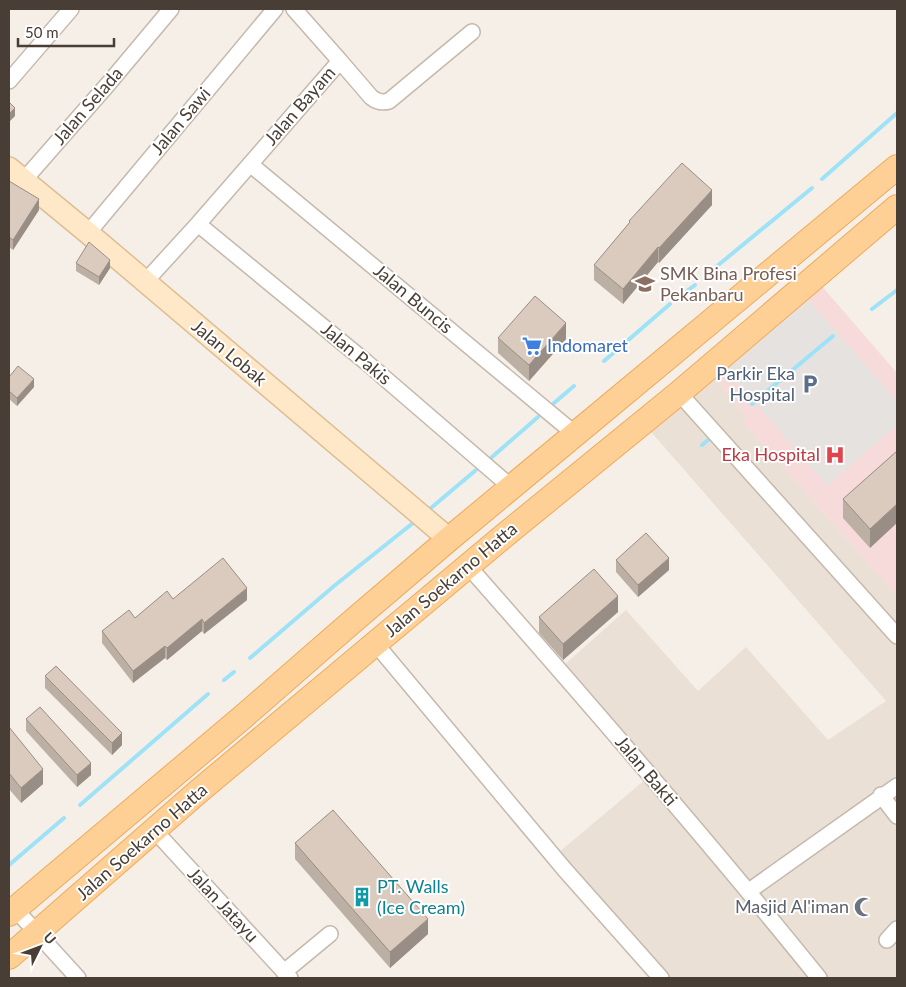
<svg xmlns="http://www.w3.org/2000/svg" width="906" height="987" viewBox="0 0 906 987" font-family="Lato,sans-serif">
	<style>
		.residential { fill: #eae0d5 }
		.medical { fill: #f7dada }
		.parking { fill: #e6e2df }
		.lines { fill: none; stroke-linecap: round; stroke-linejoin: round }
		.stream { stroke: #9ee2f8; stroke-width: 4 }
		.minor-casing { stroke: #c5b8ac; stroke-width: 18 }
		.secondary-casing { stroke: #ddbe94; stroke-width: 24 }
		.primary-casing { stroke: #f0aa5a; stroke-width: 26 }
		.minor { stroke: #fff; stroke-width: 15 }
		.secondary { stroke: #ffe8c7; stroke-width: 21 }
		.primary { stroke: #ffd096; stroke-width: 24 }
		.wall { fill: #bcafa3 }
		.shaded-wall { fill: #998e85 }
		.building { fill: #dbcbbe; stroke: #998e85 }
		.labels { text-anchor: middle; stroke-width: 4; stroke-linejoin: round; paint-order: stroke }
		.street-label { font-size: 18px; fill: #493e35; stroke: #fff }
		.education-label { font-size: 18px; fill: #785e54; stroke: #fff; text-anchor: start }
		.shop-label { font-size: 18px; fill: #366cbe; stroke: #fff; text-anchor: start }
		.service-label { font-size: 18px; fill: #4e5e75; stroke: #fff; text-anchor: end }
		.health-label { font-size: 18px; fill: #be3a42; stroke: #fff; text-anchor: end }
		.culture-label { font-size: 18px; fill: #0d838f; stroke: #fff; text-anchor: start }
		.worship-label { font-size: 18px; fill: #5b616d; stroke: #fff; text-anchor: end }
	</style>
	<rect width="100%" height="100%" fill="#f5efe7"/>
	<!-- residential -->
	<path class="residential" d="M710,373l37,44 -4,4 154,175v382h-73l-261,-312 63,-56 72,81 48,-44 82,93 58,-39 -241,-276z
		M646,779l165,199h-148l-105,-125z"/>
	<!-- medical -->
	<path class="medical" d="M820,284l77,89v223l-154,-175 4,-4 -37,-44z"/>
	<!-- parking -->
	<path class="parking" d="M807,298l90,103v24l-70,61 -103,-119z"/>
	<g class="lines">
		<!-- stream -->
		<path class="stream" d="M822,179l75,-66
			M711,271l101,-83
			M687,291l8,-6
			M872,309l25,-19
			M604,361l66,-57
			M554,403l20,-17
			M752,404l81,-68
			M702,445l6,-5
			M492,457l46,-40
			M431,508l45,-38
			M250,658l84,-72 79,-63
			M224,680l10,-8
			M80,805l128,-111
			M9,865l55,-47"/>
		<defs>
			<path id="minor" d="M294,9l46,52
				M9,81l62,-72
				M250,164l325,270
				M24,180l85,-97 62,-74
				M198,224l168,138 145,125
				M88,233l187,-224
				M145,282l53,-58 142,-163 31,36c6,5 11,6 18,4l83,-69
				M679,393l218,243
				M469,567c119,135 237,271 350,411
				M375,643l190,227 96,108
				M881,795l16,21
				M155,831l135,147
				M749,891l148,-105
				M15,909l63,69
				M887,940l10,-11
				M284,972l46,-38"/>
			<path id="secondary" d="M9,168l79,65 361,306"/>
			<path id="primary" d="M9,914l235,-198 102,-89 103,-88 448,-372
				M9,957l190,-166 306,-256 174,-142 218,-186"/>
		</defs>
		<!-- minor casing -->
		<use href="#minor" class="minor-casing"/>
		<!-- secondary casing -->
		<use href="#secondary" class="secondary-casing"/>
		<!-- primary casing -->
		<use href="#primary" class="primary-casing"/>
		<!-- minor -->
		<use href="#minor" class="minor"/>
		<!-- secondary -->
		<use href="#secondary" class="secondary"/>
		<!-- primary -->
		<use href="#primary" class="primary"/>
	</g>
	<!-- wall -->
	<path class="wall" d="M9,181l30,29 -26,40 -4,-3z
		M712,205l-53,58 -1,-1 -35,42 -29,-24v-15l35,-42v-2z
		M76,263l34,5 -11,17 -23,-14z
		M498,338l68,1 -37,42 -31,-28z
		M9,377l25,10 -17,19 -8,-7z
		M897,451l-27,97 -27,-30v-19z
		M616,560l53,10 -31,27 -22,-25z
		M173,599l74,1 -43,34 -2,-3 -35,29 -2,-2 -32,25 -31,-40v-12l33,-13z
		M618,612l-55,48 -24,-27v-16z
		M45,676l77,69 -10,10 -67,-67z
		M26,719l65,56 -14,12 -51,-56z
		M9,727l34,57 -22,19 -12,-14z
		M295,843l133,91 -38,34 -95,-109z"/>
	<!-- shaded-wall -->
	<path class="shaded-wall" d="M15,108v8l-6,6v-8z
		M712,190v15l-53,58v-15z
		M39,199v11l-26,40v-10z
		M658,247v15l-35,42v-15z
		M110,260v8l-11,17v-8z
		M566,323v16l-37,42v-16z
		M34,379v8l-17,19v-8z
		M897,504v19l-27,25v-19z
		M669,558v12l-31,27v-12z
		M247,588v12l-43,34v-11z
		M618,596v16l-55,48v-16z
		M202,619v12l-35,29v-12z
		M165,646v12l-32,25v-12z
		M122,733v12l-10,10v-12z
		M91,763v12l-14,12v-12z
		M43,769v15l-22,19v-15z
		M428,919v15l-38,34v-16z"/>
	<!-- building -->
	<path class="building" d="M9,102l6,6 -6,6z
		M682,163l30,27 -53,58 -1,-1 -35,42 -29,-24 36,-43 -1,-1z
		M9,181l30,18 -26,41 -4,-3z
		M89,242l21,18 -11,17 -23,-14z
		M535,296l31,27 -37,42 -31,-27z
		M18,366l16,13 -17,19 -8,-7v-14z
		M897,451v53l-27,25 -27,-30z
		M646,533l23,25 -31,27 -22,-25z
		M223,558l24,30 -43,35 -2,-4 -35,29 -2,-2 -32,25 -31,-40 27,-21 6,8 32,-27 6,8z
		M594,569l24,27 -55,48 -24,-27z
		M56,666l66,67 -10,10 -67,-67z
		M40,707l51,56 -14,12 -51,-56z
		M9,727l34,42 -22,19 -12,-15z
		M333,810l95,109 -38,33 -95,-109z"/>
	<!-- icons -->
	<defs>
		<symbol id="school-bare" viewBox="-9 -9 18 18"><path d="M0-5L7-2L0 1L-7-2ZM-4 1L0 2.5L4 1V4Q0 6-4 4Z" fill="#8d6e63" stroke="#fff" stroke-width="2.5" paint-order="stroke"/></symbol>
		<symbol id="supermarket-bare" viewBox="-9 -9 18 18"><path d="M-6-5.5h2.5l.6 2H6L4.5 2H-2.5L-4.4-4H-6ZM-1.5 3.2a1.3 1.3 0 1 0 .1 0ZM3 3.2a1.3 1.3 0 1 0 .1 0Z" fill="#3f7fe0" stroke="#fff" stroke-width="2.5" paint-order="stroke"/></symbol>
		<symbol id="parking-bare" viewBox="-9 -9 18 18"><path d="M-3.5-5.5H1a3.5 3.5 0 0 1 0 7H-1V5.5H-3.5ZM-1-3.4V-.6H.8a1.4 1.4 0 0 0 0-2.8Z" fill="#5c6f8a" stroke="#fff" stroke-width="2.5" paint-order="stroke"/></symbol>
		<symbol id="hospital-bare" viewBox="-9 -9 18 18"><path d="M-5-5h3v3.5h4V-5h3V5h-3V1.5h-4V5h-3Z" fill="#e0444e" stroke="#fff" stroke-width="2.5" paint-order="stroke"/></symbol>
		<symbol id="building-bare" viewBox="-9 -9 18 18"><path d="M-4-6H4V6H1V3H-1V6H-4ZM-2.5-4.3h1.7v1.8h-1.7ZM.8-4.3h1.7v1.8H.8ZM-2.5-1h1.7V.8h-1.7ZM.8-1h1.7V.8H.8Z" fill="#0f9aa8" stroke="#fff" stroke-width="2.5" paint-order="stroke"/></symbol>
		<symbol id="mosque-bare" viewBox="-9 -9 18 18"><path d="M3.5-4.9A6 6 0 1 0 3.5 4.9A5 5 0 1 1 3.5-4.9Z" fill="#6b7280" stroke="#fff" stroke-width="2.5" paint-order="stroke"/></symbol>
	</defs>
	<g fill-rule="evenodd">
		<use href="#school-bare" x="631" y="270" width="28" height="28"/>
		<use href="#supermarket-bare" x="518" y="332" width="28" height="28"/>
		<use href="#parking-bare" x="796" y="370" width="28" height="28"/>
		<use href="#hospital-bare" x="821" y="441" width="28" height="28"/>
		<use href="#building-bare" x="348" y="883" width="28" height="28"/>
		<use href="#mosque-bare" x="850" y="893" width="28" height="28"/>
	</g>
	<g class="labels">
		<!-- street labels -->
		<g class="street-label">
			<text transform="translate(88 106) rotate(-49)" y="6">Jalan Selada</text>
			<text transform="translate(300 106) rotate(-49)" y="6">Jalan Bayam</text>
			<text transform="translate(181 121) rotate(-50)" y="6">Jalan Sawi</text>
			<text transform="translate(413 299) rotate(40)" y="6">Jalan Buncis</text>
			<text transform="translate(229 353) rotate(40)" y="6">Jalan Lobak</text>
			<text transform="translate(356 354) rotate(40)" y="6">Jalan Pakis</text>
			<text transform="translate(451 580) rotate(-40)" y="6">Jalan Soekarno Hatta</text>
			<text transform="translate(646 771) rotate(50)" y="6">Jalan Bakti</text>
			<text transform="translate(142 842) rotate(-41)" y="6">Jalan Soekarno Hatta</text>
			<text transform="translate(223 905) rotate(47)" y="6">Jalan Jatayu</text>
		</g>
		<!-- education labels -->
		<g class="education-label">
			<text x="660" y="280">SMK Bina Profesi<tspan x="660" dy="21">Pekanbaru</tspan></text>
		</g>
		<!-- shop labels -->
		<g class="shop-label">
			<text x="547" y="352">Indomaret</text>
		</g>
		<!-- service labels -->
		<g class="service-label">
			<text x="795" y="380">Parkir Eka<tspan x="795" dy="21">Hospital</tspan></text>
		</g>
		<!-- health labels -->
		<g class="health-label">
			<text x="820" y="461">Eka Hospital</text>
		</g>
		<!-- culture labels -->
		<g class="culture-label">
			<text x="377" y="893">PT. Walls<tspan x="377" dy="21">(Ice Cream)</tspan></text>
		</g>
		<!-- worship labels -->
		<g class="worship-label">
			<text x="849" y="913">Masjid Al'iman</text>
		</g>
	</g>
	<!-- border -->
	<rect width="906" height="987" fill="none" stroke="#493e35" stroke-width="20"/>
	<!-- north arrow -->
	<g transform="translate(40 947) rotate(48)" stroke="#ffffff" stroke-width="4" paint-order="stroke">
	<path d="M0-4L9 19L0 12L-9 19Z" fill="#493e35"/>
	<text y="-8" font-size="14" font-weight="bold" text-anchor="middle" fill="#493e35">U</text>
	</g>
	<!-- scale -->
	<path d="M18 38v8h96v-8" fill="none" stroke="#493e35" stroke-width="2.5"/>
	<text x="25" y="38" font-size="15" fill="#493e35" stroke="#ffffff" stroke-width="4" paint-order="stroke">50 m</text>
</svg>
